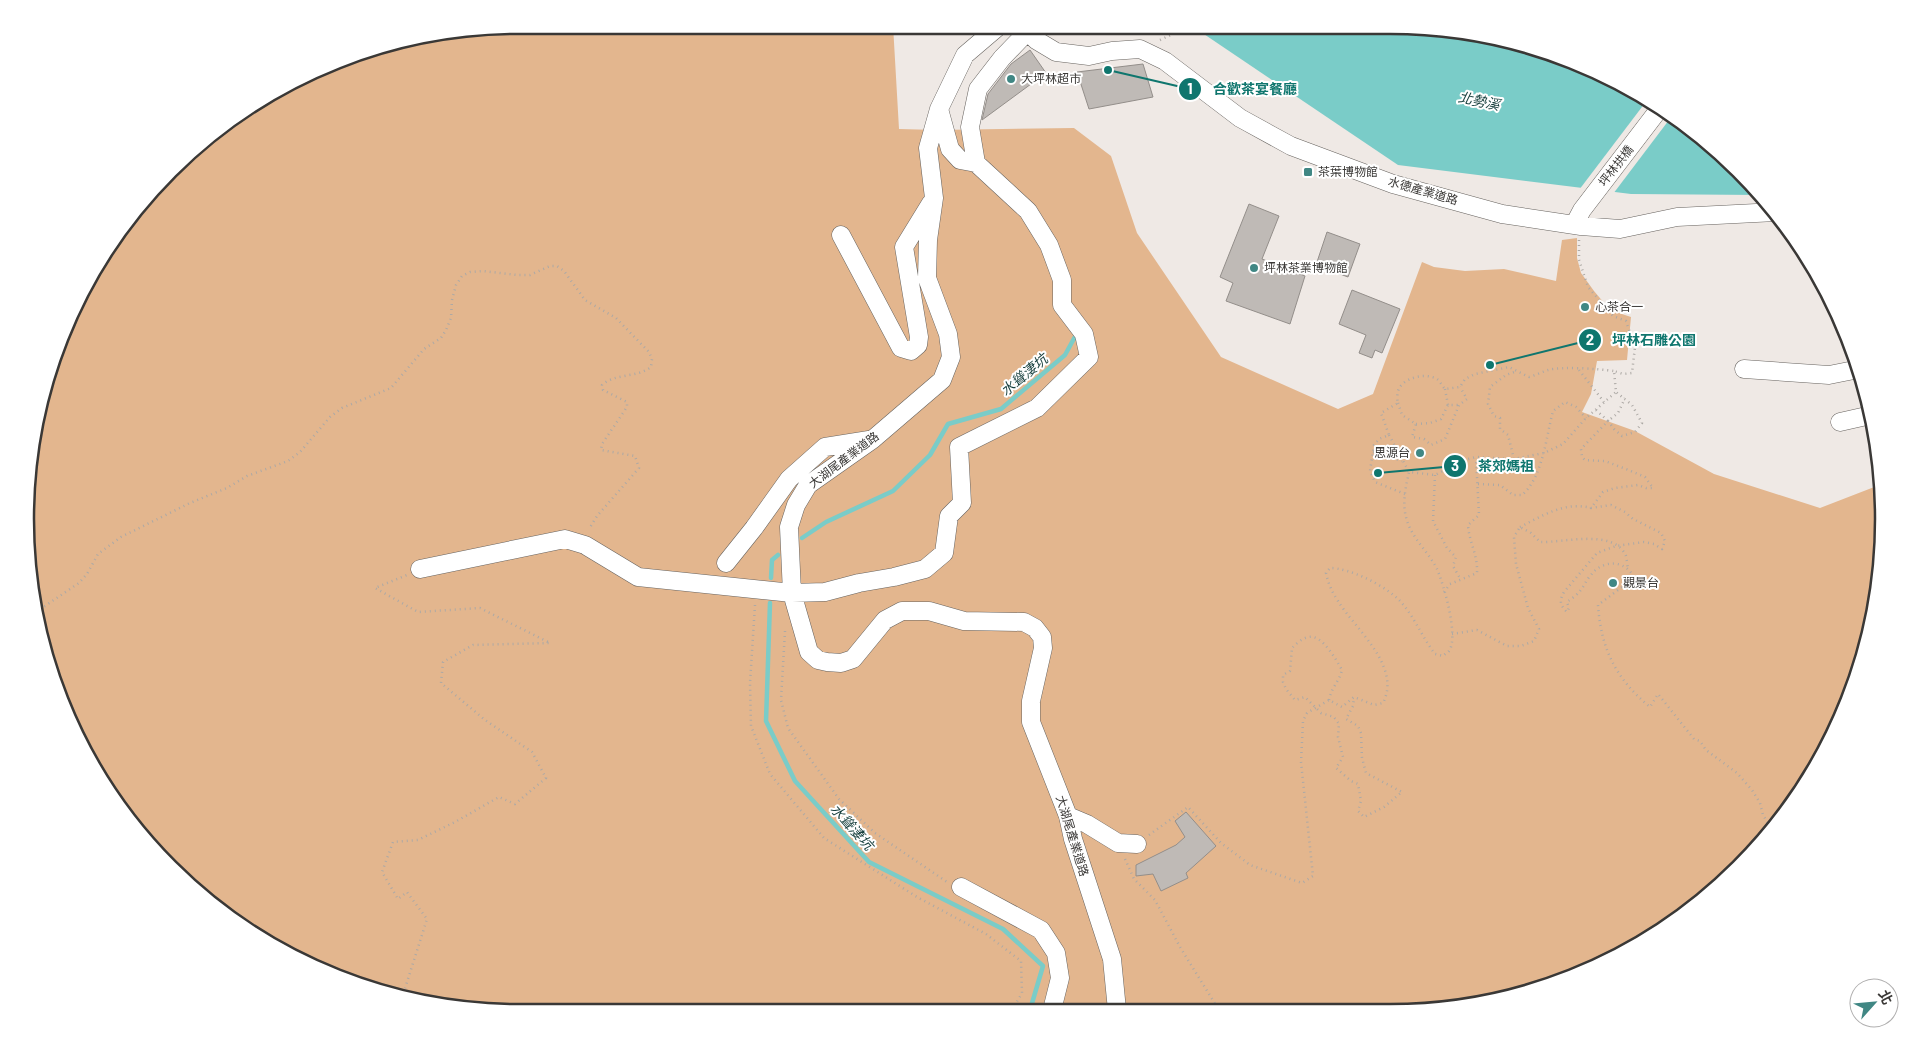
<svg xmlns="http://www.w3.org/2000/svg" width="1909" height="1038" viewBox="0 0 1909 1038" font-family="Barlow,'Noto Sans TC',sans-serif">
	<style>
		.green { fill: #e3b68e }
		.water { fill: #7accc8 }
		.pier { fill: #efe9e5 }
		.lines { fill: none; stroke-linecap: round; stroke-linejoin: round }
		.stream { stroke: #7accc8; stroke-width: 4.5 }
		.building { fill: #bfbab6; stroke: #938e8a }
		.minor-casing { stroke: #67635f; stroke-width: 19 }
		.path { stroke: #ada9a5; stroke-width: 2.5; stroke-dasharray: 1 4; stroke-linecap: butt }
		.minor { stroke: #fff; stroke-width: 18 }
		.poi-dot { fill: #408784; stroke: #fff; stroke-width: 2 }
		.labels { text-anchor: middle; stroke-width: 4; stroke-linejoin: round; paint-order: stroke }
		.poi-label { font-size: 12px; fill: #3a3836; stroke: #fff; text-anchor: start }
		.street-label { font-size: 12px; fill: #3a3836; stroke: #fff }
		.water-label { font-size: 14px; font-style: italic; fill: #173f3d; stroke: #fff }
		.rim { fill: none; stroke: #3a3836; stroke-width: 2.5 }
		.leader { fill: none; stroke: #0f766e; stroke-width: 2 }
		.callout-dot { fill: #0f766e; stroke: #fff; stroke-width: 2 }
		.mark-label { font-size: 15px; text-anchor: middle; font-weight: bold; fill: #fff }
		.callout-label { font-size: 14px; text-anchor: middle; font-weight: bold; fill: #0f766e; stroke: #fff; stroke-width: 4; stroke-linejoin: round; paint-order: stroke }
	</style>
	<rect width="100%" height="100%" fill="#efe9e5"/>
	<!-- green -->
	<path class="green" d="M519,25h374l6,104 38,1 137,-2 37,28 26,77 84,124 117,52 35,-15 49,-132 12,5 31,4 39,-2 52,12 6,-41 15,-2v20l4,15 13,18 16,19 21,7 -4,43 -30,1 -6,33 -9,18 53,19 79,43 106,34 62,-24 -2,99 -22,95 -40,88 -57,79 -96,85 -86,45 -125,34 -967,3 -96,-16 -119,-49 -54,-36 -70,-66 -40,-52 -45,-85 -21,-61 -16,-95v-66l16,-95 21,-61 45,-85 40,-52 70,-66 54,-36 88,-40 63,-17z"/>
	<!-- water -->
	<path class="water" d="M1192,26h230l96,16 119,49 78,56 45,48 -129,-1 -233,-29z"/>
	<!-- pier -->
	<path class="pier" d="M1648,99l24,17 -59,78 -34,-4z"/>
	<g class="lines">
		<!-- stream -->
		<path class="stream" d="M802,538l24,-16 67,-31 37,-36 18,-31 53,-15 64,-54 12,-22
			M771,578l1,-18 6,-5
			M770,603l-4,118 29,60 74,81 134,67 40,37 -13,44"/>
	</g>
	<!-- building -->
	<path class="building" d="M1030,50l16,23 -64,47 6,-26 23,-30z
		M1143,64l10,33 -64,12 -12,-37z
		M1249,204l30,12 -17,43 43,17 -15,48 -64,-23 7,-18 -13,-6z
		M1327,232l33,12 -12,33 -32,-12z
		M1352,290l48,19 -18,44 -7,-3 -3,8 -13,-5 7,-18 -27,-11z
		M1186,812l30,34 -30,27 2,5 -27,13 -8,-17 -17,2v-11l40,-20 9,-8 -10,-16z"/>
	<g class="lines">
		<defs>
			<path id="minor" d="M999,26l-34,29 -26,54 -11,39 6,50 -6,42 -1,38 21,56 3,23 -9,23 -70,60 -64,45 -12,20 -7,22 3,66 17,59 9,8 9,2 14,1 12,-4 32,-39 17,-9h27l35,10 60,1 11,6 7,9 1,11 -12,53v21l37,94 5,23 39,120 5,51
				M1022,26l14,14 20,12 33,4 23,-5 28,-2 25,12 75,57 51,28 102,38 109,30 79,12 39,3 57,-12 99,-5
				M939,109l11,40 10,11 16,3
				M1574,225l8,-15 78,-102
				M841,235l60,113 10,3 7,-6 1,-8 -15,-90 27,-44
				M1744,369l85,6 30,-6
				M1840,422l31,-7
				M726,563l28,-35 35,-49 36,-32 44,-7
				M420,569l145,-30 20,6 53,32 154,16 33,-1 34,-9 35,-6 31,-8 19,-16 5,-37 13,-13 -3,-56 78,-39 52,-51 -5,-23 -22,-29v-25l-13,-35 -21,-34 -52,-48 -6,-36 8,-38 24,-31 25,-26
				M1068,816l19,8 31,19 19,1
				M961,887l80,43 15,23 4,25 -8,32"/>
		</defs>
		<!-- minor casing -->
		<use href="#minor" class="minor-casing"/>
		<!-- path -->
		<path class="path" d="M1051,26l3,5
			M1160,40l30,-14
			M1579,240v20l9,27 25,29 13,5 9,26 -3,26 -9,1 -9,-3 2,21 16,13 10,18 -7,9 -13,4 -8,-7 -6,-8 -27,28 1,8 3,3 20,1 21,8 19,8 8,11h-7l-8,-3 -23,3 -12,4 -12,16 20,-3 14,7 8,7 28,14 4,8 -3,8 -8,-5 -10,-2 -28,4 -19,7 -33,39c-5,9 -4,13 3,20l2,-4 -2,-6c4,-3 9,-6 12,-10 5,-5 7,-12 12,-17 10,-14 31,-16 41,-1l-2,7 -32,24c3,44 18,74 52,102l8,-13 36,45 6,2 6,9 31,23 15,17 8,13 3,12 9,15
			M1579,370l25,32
			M1445,389l3,16
			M1398,403l4,12 14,9 -4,13 12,2 7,6 14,-6 14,-34 8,-6 -7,-12
			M1596,410l12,11 10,-8 7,-15
			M1416,424l14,-1 11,-4 7,-14h11
			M1389,435l20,37
			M1373,452l29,9
			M1514,459l-6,-24 -8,-6v-11l-6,-2 -6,-12 2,-17 16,-12 11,-4
			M1435,475l-2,46 14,27 9,9 -3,9 8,14
			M1478,484l22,1 13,10h9c21,-18 24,-58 31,-84l12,-9 11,5 10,11
			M1405,494l-30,-12 -5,-11 4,-26 5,-6 10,-4 -8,-22 17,-10c-1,-3 -1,-8 0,-12 4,-13 27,-19 39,-12 3,2 5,7 8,10l15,-2 5,-8 10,-5 34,-7 20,10c7,-2 13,-5 19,-7 14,-4 51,-1 66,1
			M1520,527c22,-11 45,-26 71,-19
			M1444,592l6,-8 27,-11c1,-18 -8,-31 -9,-48l11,-10 -3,-57
			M755,605l-5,78 1,43 19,48 54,64 93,59 69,37 35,27 1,32 -10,17
			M36,612l43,-29 8,-9 11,-20 23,-17 69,-34 37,-15 20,-12 41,-15 12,-9 30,-35 12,-9 49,-20 33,-39 17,-11 5,-8 5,-12 1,-18 4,-15 6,-9 8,-4 13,-1 34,4h13l20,-9h7l7,5 21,29 31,18 33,34 3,7 -1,8c-14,11 -36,6 -49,18l1,5 24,12v5l-25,37 -1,6 34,6 4,12 -42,48 -8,13
			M785,631l-4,69 7,28 51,71 36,34 72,49
			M1452,634l25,-4 30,16h14l13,-5 5,-12 -11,-21 -12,-44 -2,-27 6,-10 11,6 9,9c23,1 74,-14 86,14 1,4 1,9 2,12
			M1329,700c2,-12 10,-18 13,-30 -5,-9 -20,-36 -33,-33 -7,1 -13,7 -17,11l-2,23 -7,4v7l3,7 9,11 10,-3 16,16 13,4 5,7 -1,13 5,20 -7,11 15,13 7,3 3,17 -3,10 6,6 20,-10 18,-15 -36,-19 -4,-15 -1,-25 -3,-7 -12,-7 7,-13 1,-8
			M1149,835l39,-28 33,36 29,22 52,18 11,-7 -12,-114 2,-41 4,-8 22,-13 13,7 12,-10 20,8 9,-2c19,-37 -28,-74 -45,-102 -6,-9 -10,-18 -12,-28l4,-5c20,0 56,18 70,33 14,15 22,36 35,53l8,2c2,-2 4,-3 6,-5 10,-14 -5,-66 -12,-82 -9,-18 -26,-31 -31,-52 -4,-15 0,-31 3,-45l26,3 29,-15 12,-3 38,2 30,-6 19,-9 23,-26 30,-26
			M1125,859l9,20 21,21 25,47 39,63
			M402,998l25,-79 -20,-27 -9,7 -16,-27 11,-30 25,-2 37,-18 44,-25 16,7 31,-26 -14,-26 -47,-32 -44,-37 2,-21 30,-17 77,-2 -70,-35 -62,4 -43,-24 32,-13"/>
		<!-- minor -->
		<use href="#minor" class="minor"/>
	</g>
	<!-- markers -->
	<g class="poi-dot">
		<circle cx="1011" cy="79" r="5"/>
		<rect x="1303" y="167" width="10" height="10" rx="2.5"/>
		<circle cx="1254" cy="268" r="5"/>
		<circle cx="1585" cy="307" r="5"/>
		<circle cx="1420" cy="453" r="5"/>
		<circle cx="1613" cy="583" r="5"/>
	</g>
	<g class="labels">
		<!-- poi labels -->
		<g class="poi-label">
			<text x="1021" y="83">大坪林超市</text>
			<text x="1318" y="176">茶葉博物館</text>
			<text x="1264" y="272">坪林茶業博物館</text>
			<text x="1595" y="311">心茶合一</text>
			<text x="1410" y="457" text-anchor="end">思源台</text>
			<text x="1623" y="587">觀景台</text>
		</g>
		<!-- street labels -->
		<g class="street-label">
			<text transform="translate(1616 166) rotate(-52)" y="4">坪林拱橋</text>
			<text transform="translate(1423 191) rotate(16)" y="4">水德產業道路</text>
			<text transform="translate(844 460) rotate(-37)" y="4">大湖尾產業道路</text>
			<text transform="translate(1072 836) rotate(73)" y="4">大湖尾產業道路</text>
		</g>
		<!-- water labels -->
		<g class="water-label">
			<text transform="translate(1479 101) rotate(12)" y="5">北勢溪</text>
			<text transform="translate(1024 375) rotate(-40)" y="5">水聳淒坑</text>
			<text transform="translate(852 827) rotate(48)" y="5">水聳淒坑</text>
		</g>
	</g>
	<!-- crop -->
	<path d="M0 0H1909V1038H0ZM519 34H1390A485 485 0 0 1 1875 519V519A485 485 0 0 1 1390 1004H519A485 485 0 0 1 34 519V519A485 485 0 0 1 519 34Z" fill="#fff" fill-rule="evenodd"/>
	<path class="rim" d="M519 34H1390A485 485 0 0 1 1875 519V519A485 485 0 0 1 1390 1004H519A485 485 0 0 1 34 519V519A485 485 0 0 1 519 34Z"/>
	<!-- callouts -->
	<path class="leader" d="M1108 70L1190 89M1490 365L1590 340M1378 473L1455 466"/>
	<g class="callout-dot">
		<circle cx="1108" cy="70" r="5"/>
		<circle cx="1490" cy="365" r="5"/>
		<circle cx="1378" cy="473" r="5"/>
		<circle cx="1190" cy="89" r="12"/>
		<circle cx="1590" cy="340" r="12"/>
		<circle cx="1455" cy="466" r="12"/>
	</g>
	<g class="mark-label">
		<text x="1190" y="94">1</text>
		<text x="1590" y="345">2</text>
		<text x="1455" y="471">3</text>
	</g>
	<g class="callout-label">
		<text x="1255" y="94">合歡茶宴餐廳</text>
		<text x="1654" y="345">坪林石雕公園</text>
		<text x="1506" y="471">茶郊媽祖</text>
	</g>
	<!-- north arrow -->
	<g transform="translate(1874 1003) rotate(63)"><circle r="24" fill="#ffffff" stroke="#b0afaf"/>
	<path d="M0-4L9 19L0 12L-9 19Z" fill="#408784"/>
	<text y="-8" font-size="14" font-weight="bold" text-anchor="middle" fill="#3a3836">北</text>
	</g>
</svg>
